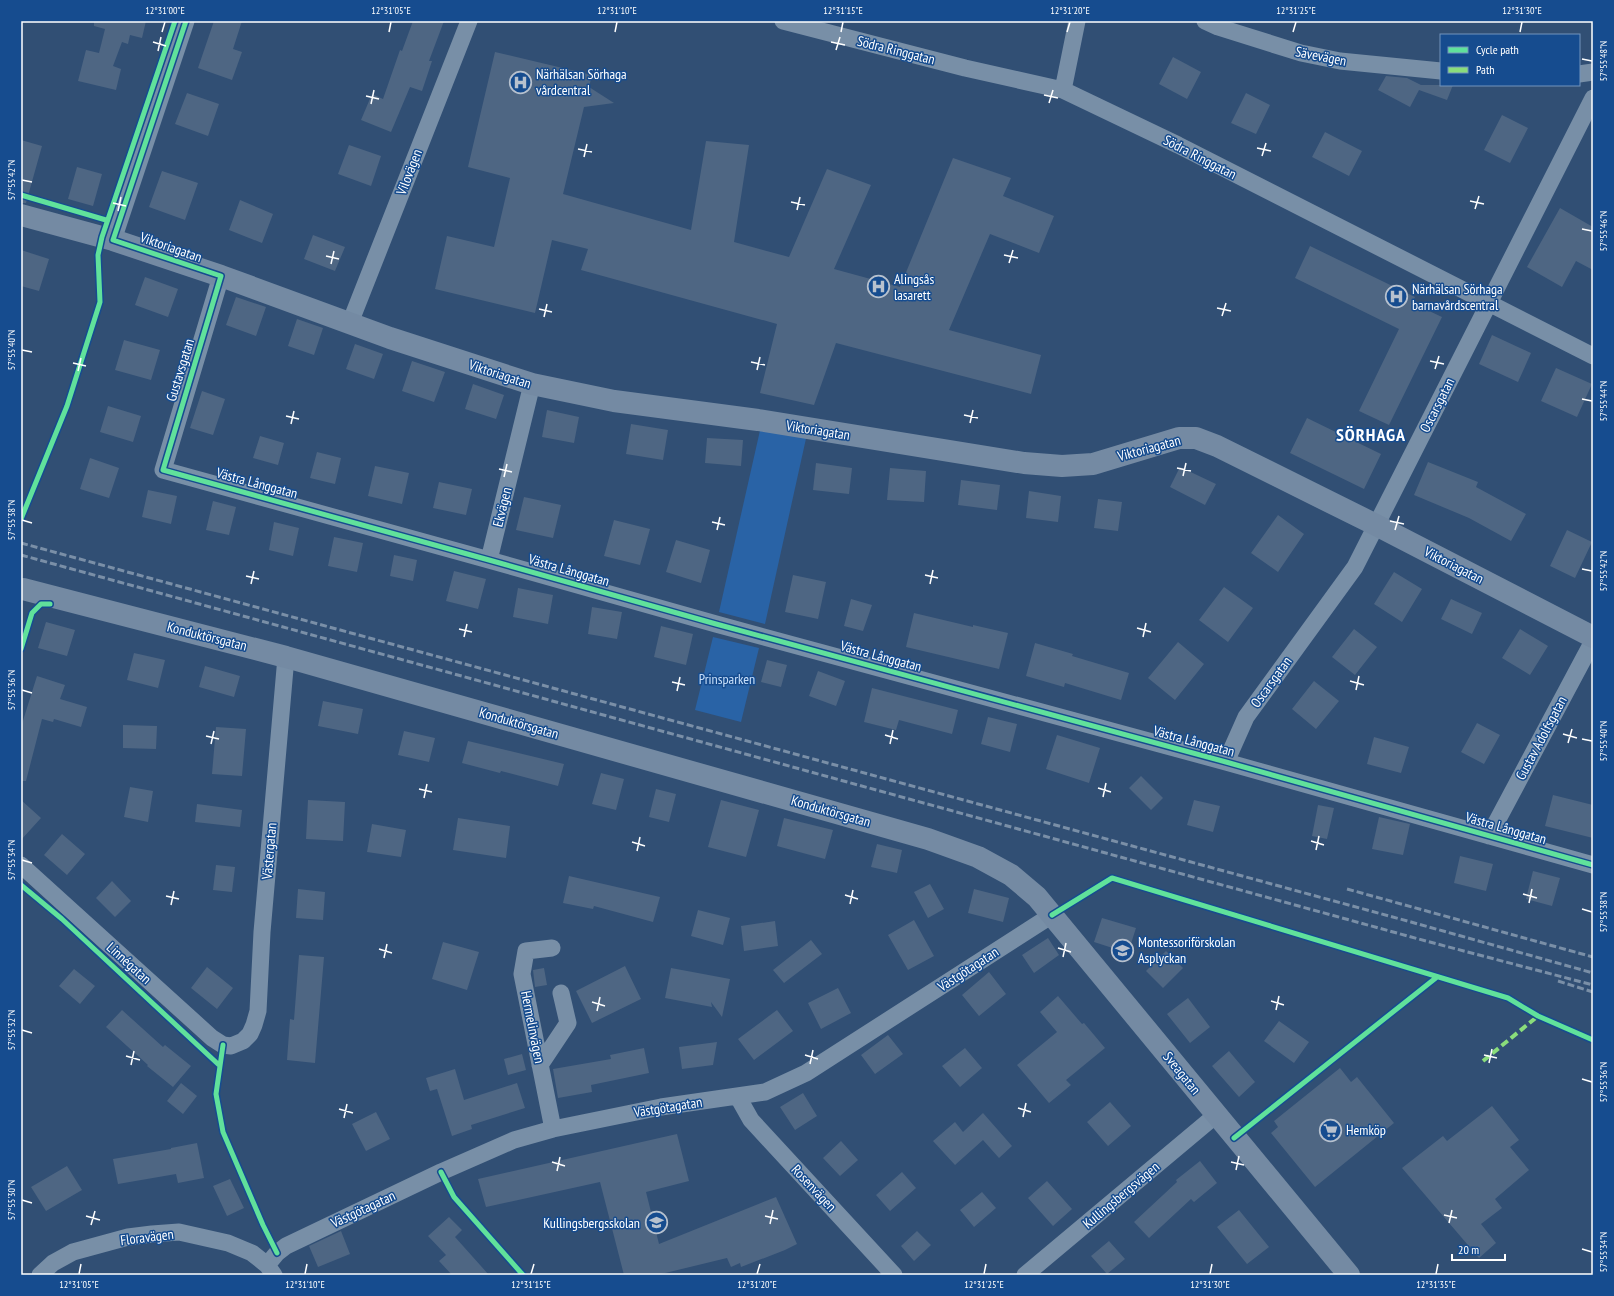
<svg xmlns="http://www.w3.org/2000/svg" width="1614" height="1296" viewBox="0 0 1614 1296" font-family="'PT Sans Narrow',sans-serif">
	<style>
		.green { fill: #2963a6 }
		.building { fill: #4e6683 }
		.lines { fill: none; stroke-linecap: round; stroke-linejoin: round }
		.street { stroke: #788fa7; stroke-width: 17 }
		.secondary { stroke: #748aa3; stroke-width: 22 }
		.rail { stroke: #7a8fa7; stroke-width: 3; stroke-dasharray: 7 3; stroke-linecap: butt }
		.quiet { stroke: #8add7b; stroke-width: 4; stroke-dasharray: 8 4; stroke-linecap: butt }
		.cycleway-casing { stroke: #164c8f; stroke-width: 8 }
		.cycleway { stroke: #60e19b; stroke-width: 5 }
		.ticks { fill: none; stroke: #fff; stroke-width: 1.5 }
		.labels { text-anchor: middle; stroke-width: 3; stroke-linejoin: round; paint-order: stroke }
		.street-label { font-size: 14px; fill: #fff; stroke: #164c8f }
		.poi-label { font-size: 14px; fill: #fff; stroke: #164c8f; text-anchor: start }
		.park-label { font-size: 14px; fill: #c8e0fb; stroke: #164c8f }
		.district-label { font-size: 18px; font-weight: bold; letter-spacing: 1px; fill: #fff; stroke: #164c8f }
		.neatline { fill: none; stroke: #fff; stroke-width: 1.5 }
		.ticks-label { font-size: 10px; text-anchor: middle; fill: #fff }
	</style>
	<rect width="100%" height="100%" fill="#314f74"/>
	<!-- green -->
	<path class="green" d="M761,426l46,8 -42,190 -46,-12z
		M713,637l46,11 -18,74 -46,-12z"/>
	<!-- building -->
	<path class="building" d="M94,21h52l-4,17 -12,-3 -2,9 -6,-2 -9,24 8,3 -5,21 -38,-9 8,-31 13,3 6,-24 -11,-3z
		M214,21h28l-9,28 9,3 -10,28 -34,-12z
		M413,21h31l-15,40h3l-10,30 -12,-4 -19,45 -30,-12 11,-26 11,5 17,-49 2,1z
		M495,52l97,23 -3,12 25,16 -30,4 -21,87 128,36 15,-89 43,4 -15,97 55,15 38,-88 44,16 -37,84 66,18 53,-129 58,20 -8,18 51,20 -15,37 -49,-19 -41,96 92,25 -10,39 -195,-51 -22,62 -54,-12 17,-69 -196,-54 7,-21 -36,-9 -17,73 -100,-24 12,-53 47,11 16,-69 -42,-11z
		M1173,57l28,15 -14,27 -28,-15z
		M1386,76l21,2 14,7h32l-6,15 -28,-10 -9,17 -32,-17z
		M187,93l32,11 -11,32 -33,-12z
		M1246,93l24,12 -14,29 -25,-11z
		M1502,115l26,13 -18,35 -26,-13z
		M1325,132l37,19 -13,25 -37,-19z
		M21,140l21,6 -16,57h-5z
		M349,145l32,11 -10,30 -33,-12z
		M77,167l25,7 -9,32 -25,-7z
		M162,171l36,12 -13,37 -36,-13z
		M240,200l33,14 -11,29 -33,-13z
		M1560,208l33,19v43l-17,-9 -14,26 -35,-20z
		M313,235l32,12 -10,24 -31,-12z
		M1310,246l105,51 -3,6 30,14 -53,108 -30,-14 40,-82 -104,-51z
		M21,250l28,9 -10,32 -18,-5z
		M145,277l33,12 -10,28 -33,-12z
		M236,297l30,10 -10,29 -30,-11z
		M297,319l26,9 -9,27 -26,-9z
		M1492,335l39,18 -13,29 -39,-18z
		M124,340l36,10 -9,30 -36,-10z
		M355,344l28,10 -9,25 -28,-10z
		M412,361l33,11 -11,30 -32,-11z
		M1556,368l36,16 -15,33 -36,-16z
		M473,384l31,11 -8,24 -31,-10z
		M202,391l23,8 -12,36 -23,-7z
		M108,406l33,10 -8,26 -33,-10z
		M547,410l32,7 -5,26 -32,-6z
		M1307,418l74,36 -17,35 -74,-36z
		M631,424l37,6 -5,30 -37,-6z
		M260,436l24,7 -6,22 -25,-7z
		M707,438l36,2 -2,26 -36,-3z
		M317,452l24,6 -6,26 -25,-6z
		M90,458l29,10 -10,30 -29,-9z
		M1428,462l50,20 -2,5 50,27 -15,27 -42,-23 -55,-23z
		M816,463l36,5 -3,26 -36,-4z
		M375,466l34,7 -7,31 -34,-8z
		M1180,467l36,17 -11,21 -35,-18z
		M890,468l36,3 -2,31 -37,-2z
		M961,480l39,5 -3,25 -39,-5z
		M439,482l33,7 -6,26 -33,-7z
		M148,490l29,6 -6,28 -29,-7z
		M1029,491l32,5 -3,26 -32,-4z
		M524,497l37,8 -8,33 -37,-8z
		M1098,499l24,3 -4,29 -24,-3z
		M213,501l23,6 -7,28 -23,-5z
		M1278,515l26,19 -26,38 -27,-19z
		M614,520l36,9 -10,36 -36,-9z
		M274,522l25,6 -6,28 -24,-6z
		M1567,530l25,12 -17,36 -25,-12z
		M334,537l29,6 -6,29 -29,-6z
		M676,540l34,10 -9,33 -35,-11z
		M394,555l23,5 -4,21 -23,-5z
		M454,571l32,8 -8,30 -32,-8z
		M1394,572l28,17 -20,33 -28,-18z
		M793,575l33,7 -8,37 -33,-7z
		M1224,587l29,21 -25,34 -29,-22z
		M518,588l35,7 -5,29 -35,-7z
		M851,599l21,6 -9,26 -19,-5z
		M1451,599l31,14 -10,21 -31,-15z
		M592,607l30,5 -5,27 -29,-5z
		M914,613l59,14v-2l35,8 -9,36 -93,-22z
		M46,622l29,8 -8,26 -29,-8z
		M661,626l32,8 -7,31 -32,-8z
		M1354,629l23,18 -22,28 -23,-18z
		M1520,629l28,17 -18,29 -28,-17z
		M1178,642l26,22 -29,36 -27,-22z
		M1035,643l38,11 -1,2 57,17 -8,27 -56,-17 -1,4 -38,-11z
		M134,653l31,7 -7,28 -31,-8z
		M767,660l20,5 -6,22 -20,-5z
		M205,666l35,10 -6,21 -35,-10z
		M818,671l27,10 -9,25 -27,-10z
		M37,676l28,9 -5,14 27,8 -6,20 -27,-8 -1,3 -11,-3 -16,62h-5v-54z
		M1314,681l25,20 -23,28 -24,-20z
		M872,688l86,22 -6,24 -53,-14 -3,10 -32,-8z
		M323,701l40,8 -5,25 -40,-8z
		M988,717l29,7 -7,28 -29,-8z
		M1477,723l23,12 -16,29 -23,-12z
		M123,725l34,1 -1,23 -33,-1z
		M216,727l30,2 -4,47 -30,-2z
		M404,731l31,7 -6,24 -31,-7z
		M1057,735l43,13 -11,35 -43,-14z
		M1374,737l35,10 -8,26 -34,-9z
		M468,741l96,23 -6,22 -57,-15 -1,2 -38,-10z
		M601,773l23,6 -8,31 -24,-6z
		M1141,776l22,22 -12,12 -22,-22z
		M130,787l23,4 -5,31 -24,-5z
		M656,789l20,5 -7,28 -20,-5z
		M1553,795l40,10v33l-48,-12z
		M21,800l20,18 -20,22z
		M308,800l37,2 -2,39 -37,-2z
		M721,800l38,10 -13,47 -38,-10z
		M1194,800l26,6 -7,26 -26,-7z
		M197,804l45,6 -2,17 -45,-5z
		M1318,805l16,3 -7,31 -15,-3z
		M1379,817l31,7 -7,31 -31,-6z
		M458,818l52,8 -4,32 -53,-8z
		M784,818l49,12 -8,29 -48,-13z
		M372,824l34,6 -5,27 -34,-5z
		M62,834l23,20 -18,21 -23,-20z
		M877,844l25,6 -5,23 -26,-6z
		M1460,856l33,8 -7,27 -32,-8z
		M216,865l19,2 -3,25 -19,-2z
		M1533,871l27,7 -8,28 -26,-7z
		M569,876l91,21 -7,25 -59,-16 -1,3 -30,-6z
		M112,881l19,20 -16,16 -19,-19z
		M930,884l14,25 -16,9 -14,-26z
		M298,889l27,3 -2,28 -27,-2z
		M974,889l35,9 -6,24 -35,-9z
		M698,910l32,8 -7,27 -32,-9z
		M1102,918l34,10 -8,25 -34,-11z
		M914,920l20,36 -26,14 -20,-35z
		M775,921l3,25 -34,5 -3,-25z
		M1048,938l11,17 -25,18 -12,-18z
		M811,940l11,14 -38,29 -11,-13z
		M443,942l36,10 -12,38 -35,-11z
		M1166,951l17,17 -20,20 -17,-17z
		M299,955l25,2 -9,106 -28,-3 3,-41 4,1z
		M625,966l16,33 -49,24 -16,-32z
		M207,967l26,21 -16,21 -26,-21z
		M544,968l3,17 -12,2 -2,-17z
		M671,968l59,11 -8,38 -11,-15 1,5 -47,-9z
		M74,969l21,17 -15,18 -21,-18z
		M989,972l17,22 -27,22 -17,-21z
		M838,988l13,25 -30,16 -13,-26z
		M1058,996l24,28 2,-1 21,25 -39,32 5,5 -22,18 -32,-38 40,-33 -17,-20z
		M1188,998l22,29 -20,16 -23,-29z
		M122,1010l41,37 2,-2 26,21 -18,21 -26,-21 1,-1 -42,-38z
		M777,1010l16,21 -39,29 -16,-21z
		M1279,1021l30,21 -15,21 -30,-22z
		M888,1035l15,19 -28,20 -14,-19z
		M717,1042l-4,23 -31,4 -3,-22z
		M644,1048l5,25 -58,12 1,7 -34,6 -5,-29 58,-10 -1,-4z
		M965,1048l17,20 -22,19 -18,-21z
		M1229,1051l26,31 -16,15 -27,-31z
		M522,1054l4,16 -18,5 -4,-16z
		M1340,1068l11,14 6,-5 37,46 -79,64 -44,-54 7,-6 -4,-6z
		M455,1069l9,31 53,-17 8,25 -54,17 1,4 -20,7 -15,-47 -7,2 -4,-13z
		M181,1083l16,13 -14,18 -16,-13z
		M803,1093l14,23 -22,14 -15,-23z
		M1110,1102l21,24 -23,20 -21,-24z
		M1492,1106l27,34 -9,7 19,23 -34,29 7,9 -21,16 15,19 -17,15 -77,-90 41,-32 4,5z
		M376,1112l14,27 -24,12 -14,-27z
		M983,1113l29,33 -13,12 -16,-18 -28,25 -22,-24 22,-19 8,10z
		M677,1134l12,47 -43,11 13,52 117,-47 21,47 -12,6 -44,17 -1,-4 -9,4 -4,-9 -70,17h-33l-24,-93 -114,25 -8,-28z
		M841,1141l17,19 -18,16 -17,-18z
		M197,1143l7,35 -26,5 -2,-9 -58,10 -5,-25 58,-10v-1z
		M1200,1161l17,22 -23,19 -3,-3 -42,39 -15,-16 43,-40 -1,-2z
		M67,1166l15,24 -36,21 -15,-24z
		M902,1172l14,16 -26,23 -14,-16z
		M230,1179l14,29 -17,8 -14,-30z
		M1047,1181l25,28 -19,17 -25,-28z
		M982,1192l14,16 -22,19 -14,-17z
		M1239,1210l30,37 -22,17 -30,-37z
		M449,1217l13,13 -7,7 34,38h-37l-13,-14 7,-6 -18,-19z
		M341,1231l9,23 -32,13 -9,-21z
		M917,1231l14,14 -17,16 -13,-15z
		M1109,1241l16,18 -18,15 -16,-18z"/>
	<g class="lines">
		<!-- street -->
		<path class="street" d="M783,21l182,47 98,22 115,55 415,211
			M1205,21l13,6 83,26 39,8 101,10
			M1579,74l14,-2
			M1063,90l14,-69
			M113,240l73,-219
			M221,276l-58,194 326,90 227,64 510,138 367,103
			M350,323l119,-302
			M489,560l43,-176
			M1226,762l20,-45 109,-150 238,-469
			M1489,836l104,-195
			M21,865l191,173 11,7 8,1 12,-5 7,-7 4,-9 4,-14 4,-79 24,-275
			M552,948l-26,3 -4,23 31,155
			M540,1065l28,-42 -7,-30
			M738,1097l13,23 143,155
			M267,1265l10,-12 9,-7 155,-74 73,-32 39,-11 108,-22 104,-15 41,-19 246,-158
			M40,1275l13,-12 20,-11 55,-15 24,-3 27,-2 49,11 24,10 15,12 7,10
			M1025,1275l191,-160"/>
		<!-- secondary -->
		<path class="secondary" d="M21,215l92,25 108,36 169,62 142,46 82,17 144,19 266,43 38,3 31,-2 86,-26h17l21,8 159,79 217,112
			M23,589l263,68 642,182 50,18 33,18 26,22 312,378"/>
		<!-- rail -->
		<path class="rail" d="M21,543l1390,379 182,51
			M21,555l1405,386 167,44
			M1347,889l246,68
			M1558,981l35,11"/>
		<!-- quiet -->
		<path class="quiet" d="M1483,1061l55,-45"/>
		<defs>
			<path id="cycleway" d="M186,21l-73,219 108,36 -58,194 326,90 227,64 510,138 367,103
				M21,195l85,25
				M21,519l46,-113 33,-104 -2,-47 4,-18 73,-216
				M21,649l11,-36 9,-9h9
				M21,885l41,34 157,146
				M1052,915l60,-37 396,120 30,18 55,24
				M223,1045l-7,49 7,38 40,93 14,28
				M1234,1138l203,-161
				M441,1172l13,25 69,78"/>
		</defs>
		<!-- cycleway casing -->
		<use href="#cycleway" class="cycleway-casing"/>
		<!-- cycleway -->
		<use href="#cycleway" class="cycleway"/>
	</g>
	<!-- ticks -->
	<path class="ticks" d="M162,32l3,-10M389,32l2,-10M615,32l2,-10M841,32l2,-10M1067,32l3,-10M1293,32l3,-10M1520,32l2,-10M153,42l13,4M831,42l14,3M836,50l4,-13M158,51l3,-14M1582,59l10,2M1044,95l14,3M366,96l13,3M1049,103l4,-13M371,104l3,-14M1257,148l14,3M578,149l14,3M1262,156l4,-13M584,157l3,-13M22,180l10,2M1470,201l14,3M791,202l14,3M113,203l13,3M1475,209l4,-13M797,210l3,-13M118,211l3,-14M1582,229l10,2M1004,255l14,3M326,256l13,3M1009,263l4,-13M331,264l3,-13M1217,308l14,3M539,309l13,3M1222,316l4,-13M544,317l3,-13M22,350l10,2M1430,361l14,3M751,362l14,3M73,363l13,3M1435,369l4,-13M757,370l3,-13M78,371l3,-13M1582,399l10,2M964,415l14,3M286,416l13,3M970,423l3,-13M291,424l3,-13M1177,468l14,3M499,469l13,3M1183,476l3,-13M504,477l3,-13M22,520l10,3M1390,521l14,3M712,522l13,3M717,530l3,-13M1395,530l4,-14M1582,569l10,2M925,575l13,3M246,576l13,3M251,584l3,-13M930,584l3,-14M1137,628l14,4M459,629l13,3M464,637l3,-13M1143,637l3,-14M1350,681l14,4M672,682l13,3M22,690l10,3M1356,690l3,-14M677,691l3,-14M1563,734l14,4M885,735l13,4M206,736l13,3M1582,739l10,2M1568,743l4,-14M211,744l3,-13M890,744l3,-14M1098,788l13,4M419,789l13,3M1103,797l3,-14M424,798l3,-14M1311,841l13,4M632,842l13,4M1316,850l3,-14M637,851l3,-14M22,860l10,3M1523,894l14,4M845,895l13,4M166,896l13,3M1529,903l3,-14M850,904l3,-14M171,905l3,-14M1582,909l10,3M1058,948l13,4M379,949l13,4M1063,957l3,-14M384,958l3,-14M1271,1001l13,4M592,1002l13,4M1276,1010l3,-14M597,1011l3,-14M22,1030l10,3M805,1055l13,4M1484,1055l13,3M126,1056l14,4M1489,1063l3,-14M810,1064l3,-14M131,1065l3,-14M1582,1079l10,3M1018,1108l13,4M339,1109l14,4M1023,1117l3,-14M344,1118l3,-14M552,1162l13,4M1231,1162l13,3M1236,1170l3,-14M557,1171l3,-14M22,1200l10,3M1444,1215l13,3M86,1216l14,4M765,1216l13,3M1449,1223l3,-13M770,1224l3,-14M91,1225l4,-14M1582,1249l10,3M79,1274l2,-10M305,1274l2,-10M531,1274l3,-10M757,1274l3,-10M984,1274l2,-10M1210,1274l2,-10M1436,1274l2,-10"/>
	<!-- icons -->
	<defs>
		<symbol id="hospital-ring" viewBox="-11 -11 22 22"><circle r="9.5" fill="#164c8f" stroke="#b7c1ce" stroke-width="1.5"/><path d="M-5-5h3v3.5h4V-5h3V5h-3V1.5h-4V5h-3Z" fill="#b7c1ce"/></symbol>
		<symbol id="school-ring" viewBox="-11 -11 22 22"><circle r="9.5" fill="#164c8f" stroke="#b7c1ce" stroke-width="1.5"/><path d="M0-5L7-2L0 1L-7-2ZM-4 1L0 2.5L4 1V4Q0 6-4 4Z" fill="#b7c1ce"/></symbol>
		<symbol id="supermarket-ring" viewBox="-11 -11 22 22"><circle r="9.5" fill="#164c8f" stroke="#b7c1ce" stroke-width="1.5"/><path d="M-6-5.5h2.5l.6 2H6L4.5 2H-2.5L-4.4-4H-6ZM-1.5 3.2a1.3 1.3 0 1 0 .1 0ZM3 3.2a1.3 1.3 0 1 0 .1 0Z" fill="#b7c1ce"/></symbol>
	</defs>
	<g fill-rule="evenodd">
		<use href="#hospital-ring" x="508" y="70" width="25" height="25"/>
		<use href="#hospital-ring" x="866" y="274" width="25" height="25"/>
		<use href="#hospital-ring" x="1384" y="284" width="25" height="25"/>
		<use href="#school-ring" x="1110" y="938" width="25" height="25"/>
		<use href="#supermarket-ring" x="1318" y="1118" width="25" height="25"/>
		<use href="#school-ring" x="644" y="1210" width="25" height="25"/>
	</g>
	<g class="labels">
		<!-- street labels -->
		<g class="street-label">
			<text transform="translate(896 50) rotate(14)" y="5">Södra Ringgatan</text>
			<text transform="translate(1321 56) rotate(11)" y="5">Sävevägen</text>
			<text transform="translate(1200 157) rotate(27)" y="5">Södra Ringgatan</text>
			<text transform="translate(409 172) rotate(-69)" y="5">Vilovägen</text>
			<text transform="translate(171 247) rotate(19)" y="5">Viktoriagatan</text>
			<text transform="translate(180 370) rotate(-73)" y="5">Gustavsgatan</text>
			<text transform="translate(500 374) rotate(18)" y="5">Viktoriagatan</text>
			<text transform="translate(1437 405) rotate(-63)" y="5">Oscarsgatan</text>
			<text transform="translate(818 430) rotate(9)" y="5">Viktoriagatan</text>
			<text transform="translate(1149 448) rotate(-15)" y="5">Viktoriagatan</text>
			<text transform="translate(257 483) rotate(15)" y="5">Västra Långgatan</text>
			<text transform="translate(502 507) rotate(-76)" y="5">Ekvägen</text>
			<text transform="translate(1454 565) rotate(27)" y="5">Viktoriagatan</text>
			<text transform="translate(569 570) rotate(16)" y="5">Västra Långgatan</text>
			<text transform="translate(207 636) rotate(14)" y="5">Konduktörsgatan</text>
			<text transform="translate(881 656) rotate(15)" y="5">Västra Långgatan</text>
			<text transform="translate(1271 682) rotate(-54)" y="5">Oscarsgatan</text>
			<text transform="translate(519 723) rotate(16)" y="5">Konduktörsgatan</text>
			<text transform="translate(1541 738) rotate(-62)" y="5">Gustav Adolfsgatan</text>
			<text transform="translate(1194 741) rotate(15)" y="5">Västra Långgatan</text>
			<text transform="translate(831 811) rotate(16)" y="5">Konduktörsgatan</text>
			<text transform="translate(1506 828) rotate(16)" y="5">Västra Långgatan</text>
			<text transform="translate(269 851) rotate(-85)" y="5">Västergatan</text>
			<text transform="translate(129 963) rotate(42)" y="5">Linnégatan</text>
			<text transform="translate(968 969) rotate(-33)" y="5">Västgötagatan</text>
			<text transform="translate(533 1027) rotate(79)" y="5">Hermelinvägen</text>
			<text transform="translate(1182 1073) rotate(51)" y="5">Sveagatan</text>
			<text transform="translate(668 1107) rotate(-9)" y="5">Västgötagatan</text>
			<text transform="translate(814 1188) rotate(47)" y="5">Rosenvägen</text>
			<text transform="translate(1121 1195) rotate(-40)" y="5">Kullingsbergsvägen</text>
			<text transform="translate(363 1209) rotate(-25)" y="5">Västgötagatan</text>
			<text transform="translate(147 1237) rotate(-7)" y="5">Floravägen</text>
		</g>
		<!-- poi labels -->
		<g class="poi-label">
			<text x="536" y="79">Närhälsan Sörhaga<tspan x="536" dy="16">vårdcentral</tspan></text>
			<text x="894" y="284">Alingsås<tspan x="894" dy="16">lasarett</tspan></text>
			<text x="1412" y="294">Närhälsan Sörhaga<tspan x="1412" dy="16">barnavårdscentral</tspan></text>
			<text x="1138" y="947">Montessoriförskolan<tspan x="1138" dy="16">Asplyckan</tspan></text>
			<text x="1346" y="1135">Hemköp</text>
			<text x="640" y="1228" text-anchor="end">Kullingsbergsskolan</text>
		</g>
		<!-- park labels -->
		<g class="park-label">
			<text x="727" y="684">Prinsparken</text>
		</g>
		<!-- district labels -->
		<g class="district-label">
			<text x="1371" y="441">SÖRHAGA</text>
		</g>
	</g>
	<!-- border -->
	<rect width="1614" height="1296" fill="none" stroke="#164c8f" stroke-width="44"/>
	<!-- legend -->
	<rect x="1440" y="34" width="140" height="52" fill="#164c8f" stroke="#7394bc"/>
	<rect x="1448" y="47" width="20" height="6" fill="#60e19b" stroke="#7394bc"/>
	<text x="1476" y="54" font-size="12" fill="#ffffff">Cycle path</text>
	<rect x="1448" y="67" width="20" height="6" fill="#8add7b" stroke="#7394bc"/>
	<text x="1476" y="74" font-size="12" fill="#ffffff">Path</text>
	<!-- scale -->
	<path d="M1452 1254v6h53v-6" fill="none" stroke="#ffffff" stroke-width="2"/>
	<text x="1458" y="1254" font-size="12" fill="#ffffff" stroke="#164c8f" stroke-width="3" paint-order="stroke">20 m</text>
	<rect x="22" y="22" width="1570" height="1252" class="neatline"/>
	<g class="ticks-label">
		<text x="165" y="14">12°31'00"E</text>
		<text x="391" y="14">12°31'05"E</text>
		<text x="617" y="14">12°31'10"E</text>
		<text x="843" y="14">12°31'15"E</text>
		<text x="1070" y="14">12°31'20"E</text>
		<text x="1296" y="14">12°31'25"E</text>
		<text x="1522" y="14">12°31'30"E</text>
		<text transform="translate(1603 61) rotate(-90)" y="4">57°55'48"N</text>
		<text transform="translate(11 180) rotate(-90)" y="4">57°55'42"N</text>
		<text transform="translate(1603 231) rotate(-90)" y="4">57°55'46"N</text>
		<text transform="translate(11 350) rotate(-90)" y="4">57°55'40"N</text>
		<text transform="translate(1603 401) rotate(-90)" y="4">57°55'44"N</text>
		<text transform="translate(11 520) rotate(-90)" y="4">57°55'38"N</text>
		<text transform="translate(1603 571) rotate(-90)" y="4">57°55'42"N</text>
		<text transform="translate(11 690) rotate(-90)" y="4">57°55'36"N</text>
		<text transform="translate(1603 741) rotate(-90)" y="4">57°55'40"N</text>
		<text transform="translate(11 860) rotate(-90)" y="4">57°55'34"N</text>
		<text transform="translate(1603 912) rotate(-90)" y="4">57°55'38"N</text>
		<text transform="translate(11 1030) rotate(-90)" y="4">57°55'32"N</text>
		<text transform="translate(1603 1082) rotate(-90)" y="4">57°55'36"N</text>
		<text transform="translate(11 1200) rotate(-90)" y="4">57°55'30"N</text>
		<text transform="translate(1603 1252) rotate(-90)" y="4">57°55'34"N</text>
		<text x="79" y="1288">12°31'05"E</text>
		<text x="305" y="1288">12°31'10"E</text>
		<text x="531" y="1288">12°31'15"E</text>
		<text x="757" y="1288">12°31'20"E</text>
		<text x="984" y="1288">12°31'25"E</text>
		<text x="1210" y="1288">12°31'30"E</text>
		<text x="1436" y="1288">12°31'35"E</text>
	</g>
</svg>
